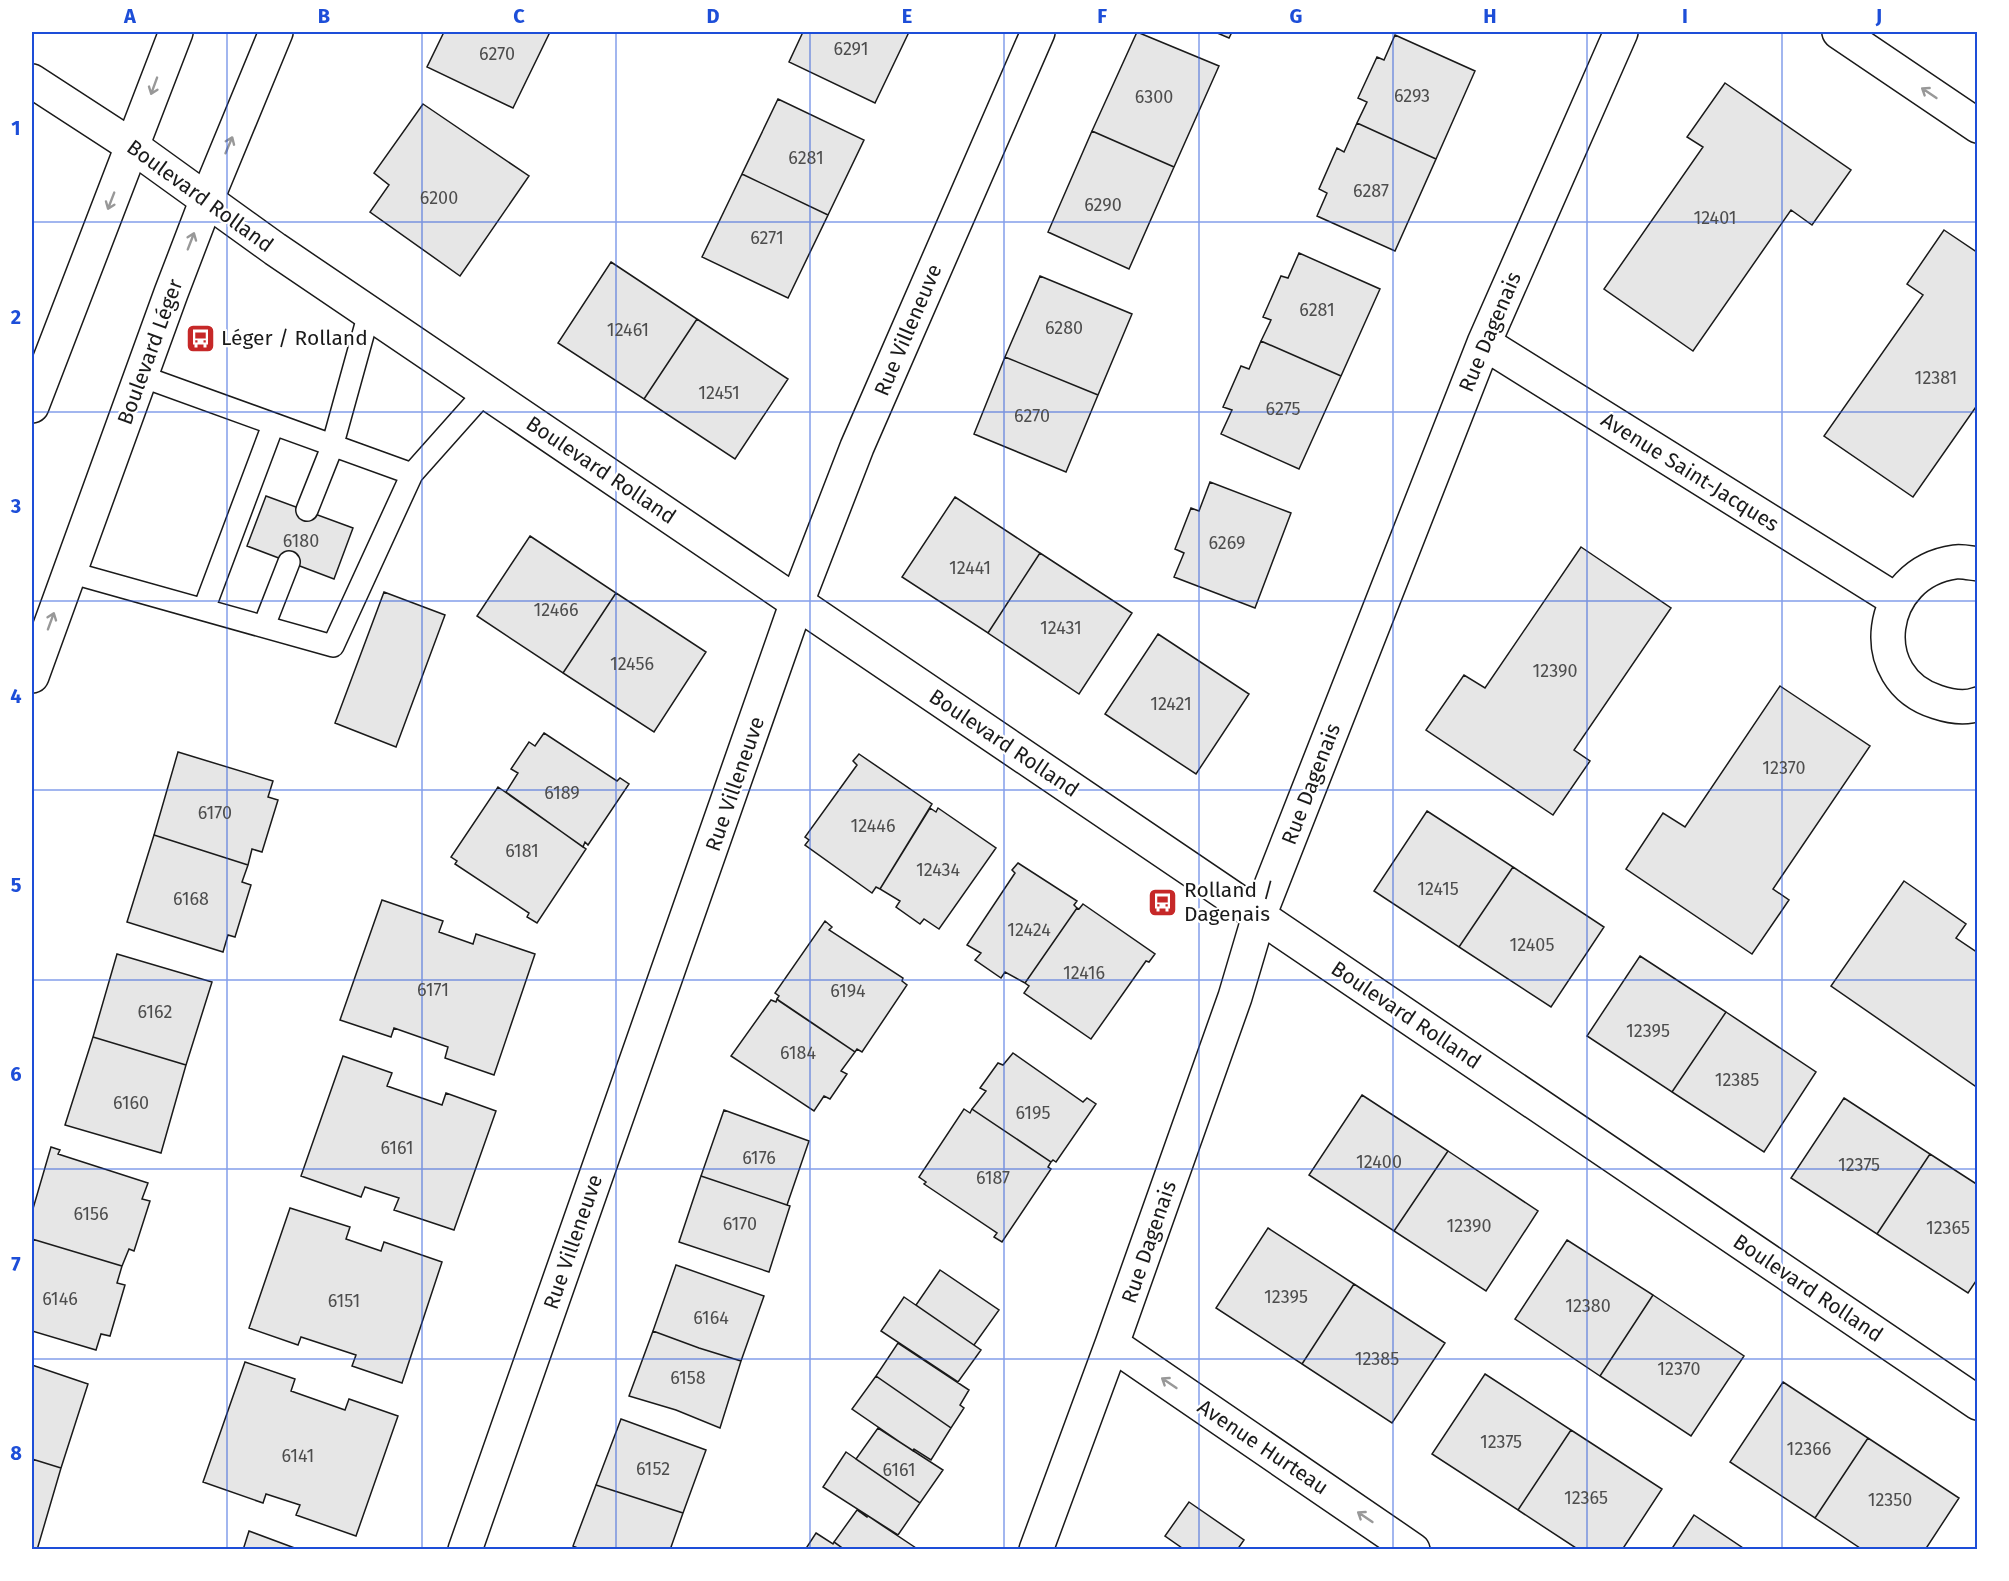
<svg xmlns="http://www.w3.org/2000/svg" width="2009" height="1581" viewBox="0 0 2009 1581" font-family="'Fira Sans',sans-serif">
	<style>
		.building { fill: #e6e6e6; stroke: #1a1a1a; stroke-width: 1.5 }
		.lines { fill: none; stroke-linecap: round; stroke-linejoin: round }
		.service-casing { stroke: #1a1a1a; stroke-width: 24 }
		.minor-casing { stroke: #1a1a1a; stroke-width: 36 }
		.secondary-casing { stroke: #1a1a1a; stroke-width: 36 }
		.service { stroke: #fff; stroke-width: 21 }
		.minor { stroke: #fff; stroke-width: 33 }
		.secondary { stroke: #fff; stroke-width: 33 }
		.oneway { stroke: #989898 }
		.grid { fill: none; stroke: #1d4ed8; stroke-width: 1.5; stroke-opacity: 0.55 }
		.labels { text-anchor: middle; stroke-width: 4.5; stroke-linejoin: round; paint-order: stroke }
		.number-label { font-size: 18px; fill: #4d4d4d }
		.street-label { font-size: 21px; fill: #1a1a1a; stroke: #fff }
		.poi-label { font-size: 21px; fill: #1a1a1a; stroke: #fff; text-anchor: start }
		.neatline { fill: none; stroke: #1d4ed8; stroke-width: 2 }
		.grid-label { font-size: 20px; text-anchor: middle; font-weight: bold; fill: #1d4ed8 }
	</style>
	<rect width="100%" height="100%" fill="#fff"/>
	<!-- building -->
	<path class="building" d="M444,32h106l-37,76 -86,-41z
		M803,32h106l-34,71 -86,-41z
		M1137,32l82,34 -45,101 -82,-36z
		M1215,32h17l-3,6z
		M1395,35l80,36 -39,88 -79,-36 10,-21 -9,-4 19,-41 7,3z
		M1725,83l126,87 -39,55 -21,-15 -98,141 -89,-62 99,-142 -16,-10z
		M778,99l86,41 -36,75 -86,-41z
		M423,104l106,72 -69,100 -90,-64 19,-27 -15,-12z
		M1357,123l79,36 -41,92 -78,-35 10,-23 -8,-4 18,-41 7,4z
		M1092,131l82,36 -45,102 -81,-37z
		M742,174l86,41 -40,83 -86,-41z
		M1944,230l34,23v151l-65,93 -89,-61 99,-141 -16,-11z
		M1299,253l81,36 -39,87 -80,-35 10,-21 -8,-3 18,-41 7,2z
		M611,262l86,57 -53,80 -86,-56z
		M1040,276l92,38 -34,81 -93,-38z
		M697,319l91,60 -53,80 -91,-60z
		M1261,341l80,35 -42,93 -78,-35 11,-24 -9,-3 18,-41 8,3z
		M1005,357l93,38 -32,77 -92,-38z
		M1210,482l81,31 -36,95 -81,-31 10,-24 -9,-4 16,-41 8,3z
		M266,496l87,32 -19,51 -87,-33z
		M955,497l85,56 -52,80 -86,-56z
		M530,536l86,57 -53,80 -86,-57z
		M1581,547l90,61 -97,142 16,11 -37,54 -127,-85 38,-55 21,13z
		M1040,553l92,60 -53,81 -91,-61z
		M384,592l61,23 -49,132 -61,-24z
		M616,593l90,59 -52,80 -91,-59z
		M1158,634l91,60 -53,80 -91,-60z
		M1780,686l90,60 -97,143 16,11 -37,54 -126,-85 37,-56 22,14z
		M544,733l73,48 3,-3 9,6 -41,61 -3,-3 -2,5 -77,-55 12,-19 -7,-4 18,-27 6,4z
		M178,752l95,29 -5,16 10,3 -16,52 -10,-3 -4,16 -94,-30z
		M859,754l73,50 -52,85 -4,-2 -4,6 -67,-48 4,-5 -4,-3 52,-72 -4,-4z
		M498,787l88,62 -49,74 -10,-6 2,-4 -74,-49 2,-3 -6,-4z
		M930,808l6,4 2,-4 58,40 -57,81 -15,-10 -4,5 -24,-17 4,-6 -20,-12z
		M1427,811l86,56 -54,80 -85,-56z
		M154,835l94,30 -6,17 9,3 -16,52 -7,-2 -5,17 -96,-30z
		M1018,863l59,38 -3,4 3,3 -52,75 -20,-11 -4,6 -26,-18 6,-7 -14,-8 48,-72 -3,-3z
		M1513,867l91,60 -53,80 -92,-60z
		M1904,881l62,43 -10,14 22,15v135l-147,-102z
		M382,900l61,21 -4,11 34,12 3,-10 59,20 -41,121 -49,-17 3,-11 -54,-19 -3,9 -51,-17z
		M1083,904l72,50 -6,8 -3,-1 -55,78 -67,-46 5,-7 -4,-3 52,-75 2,1z
		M825,921l7,6 -3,3 74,48 -1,3 5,4 -45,67 -5,-3 -2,3 -76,-51 -2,-2 2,-3 -4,-3z
		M117,954l95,28 -26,83 -93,-28z
		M1640,956l86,56 -54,80 -85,-56z
		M777,999l78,53 -14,19 6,3 -17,25 -6,-3 -10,15 -83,-55 40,-56 5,2z
		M1726,1012l90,60 -52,80 -92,-60z
		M93,1037l93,28 -25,88 -96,-28z
		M1013,1053l70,49 4,-4 9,6 -40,58 -3,-2 -2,2 -79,-53 14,-18 -6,-3 18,-25 5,2z
		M343,1056l49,17 -5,13 55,19 4,-12 50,18 -42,119 -60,-20 5,-12 -34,-11 -4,10 -60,-21z
		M1362,1095l86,56 -54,80 -85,-56z
		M1844,1098l86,56 -53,80 -86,-56z
		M964,1109l6,4 2,-4 79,53 -3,5 3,2 -49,73 -8,-5 3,-4 -73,-49 2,-2 -7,-5z
		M724,1110l85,31 -22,64 -86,-29z
		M51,1147l9,3 -2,4 90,29 -6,16 8,2 -16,50 -5,-2 -7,17 -90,-27v-27z
		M1448,1151l90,60 -52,80 -92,-60z
		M1930,1154l48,31v93l-10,15 -91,-59z
		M701,1176l89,30 -21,66 -90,-30z
		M290,1208l60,19 -4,12 35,12 3,-9 58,20 -40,121 -50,-17 4,-11 -55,-18 -3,8 -49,-17z
		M1268,1228l86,56 -52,80 -86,-56z
		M32,1239l90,27 -5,17 8,2 -15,51 -9,-2 -5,16 -64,-19z
		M1567,1240l86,55 -53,81 -85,-57z
		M676,1265l88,31 -23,65 -42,-13 -46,-17z
		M940,1270l59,40 -25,35 -58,-40z
		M1354,1284l91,59 -53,80 -90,-59z
		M1653,1295l91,61 -53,80 -91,-60z
		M904,1297l77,53 -23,32 -77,-51z
		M653,1331l46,17 42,13 -21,67 -44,-18 -47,-14z
		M898,1343l71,47 -9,15 4,3 -13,20 -75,-52z
		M245,1362l50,17 -4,12 54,19 4,-11 49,17 -42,120 -60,-21 4,-10 -34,-11 -3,9 -60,-21z
		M32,1365l56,19 -27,84 -29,-9z
		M1485,1374l86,56 -53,80 -86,-56z
		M876,1376l75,52 -20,32 -17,-11 -1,2 -61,-42z
		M1783,1382l85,56 -53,80 -85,-56z
		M621,1419l85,31 -23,63 -87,-28z
		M878,1428l65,42 -23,33 -64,-44z
		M1571,1430l91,59 -40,61h-43l-61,-40z
		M1868,1438l91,60 -34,52h-62l-48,-32z
		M846,1452l74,51 -22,32 -75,-48z
		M32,1459l29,9 -24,82h-5z
		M596,1485l87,28 -13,37h-88l-9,-4z
		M1189,1502l55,38 -7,10h-52l-20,-14z
		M857,1510l10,7 1,-1 48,32 -71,2 -11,-8z
		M1694,1515l52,35h-75z
		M249,1531l51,19h-57z
		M816,1533l17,11 1,-2 11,8h-40z"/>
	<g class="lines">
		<defs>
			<path id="service" d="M412,474l73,-82
				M307,510l25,-63 37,-134
				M69,572l264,74 79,-172 -271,-98
				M204,609l69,-184
				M264,626l25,-64"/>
			<path id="minor" d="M1839,32l139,94
				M32,81l100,65 143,103 1703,1154
				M1484,343l412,257
				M1978,564c-8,-1 -16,-3 -23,-2 -79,11 -92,117 -18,140 12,4 28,7 41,2
				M1112,1344l301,206
				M465,1550l332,-948 60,-155 181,-415
				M1036,1550l76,-206 123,-347 24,-81 225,-573 137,-311"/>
			<path id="secondary" d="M32,406l144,-374
				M32,676l139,-383 36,-94 69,-167"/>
		</defs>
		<!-- service casing -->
		<use href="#service" class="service-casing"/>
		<!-- minor casing -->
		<use href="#minor" class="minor-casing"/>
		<!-- secondary casing -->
		<use href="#secondary" class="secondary-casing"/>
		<!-- service -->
		<use href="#service" class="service"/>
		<!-- minor -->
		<use href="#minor" class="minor"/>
		<!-- secondary -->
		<use href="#secondary" class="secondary"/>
	</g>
	<!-- one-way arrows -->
	<defs><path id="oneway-shaft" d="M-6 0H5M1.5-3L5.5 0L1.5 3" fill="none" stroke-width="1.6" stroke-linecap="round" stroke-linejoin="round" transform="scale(1.5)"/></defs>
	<g class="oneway">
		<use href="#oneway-shaft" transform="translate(154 86) rotate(110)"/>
		<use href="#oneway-shaft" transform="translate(1929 93) rotate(-146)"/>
		<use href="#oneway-shaft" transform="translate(229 145) rotate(-67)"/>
		<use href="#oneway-shaft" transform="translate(111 201) rotate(111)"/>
		<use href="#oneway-shaft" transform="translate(191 241) rotate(-69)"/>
		<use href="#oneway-shaft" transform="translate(51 621) rotate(-70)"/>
		<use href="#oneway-shaft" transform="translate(1169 1383) rotate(-146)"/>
		<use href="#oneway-shaft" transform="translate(1365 1517) rotate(-146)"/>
	</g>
	<!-- grid -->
	<path class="grid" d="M227,32v1518M422,32v1518M616,32v1518M810,32v1518M1004,32v1518M1199,32v1518M1393,32v1518M1587,32v1518M1782,32v1518M32,222h1946M32,412h1946M32,601h1946M32,790h1946M32,980h1946M32,1169h1946M32,1359h1946"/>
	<!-- icons -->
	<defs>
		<symbol id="bus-square" viewBox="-11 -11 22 22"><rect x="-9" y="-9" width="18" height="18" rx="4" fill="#c62828" stroke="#fff"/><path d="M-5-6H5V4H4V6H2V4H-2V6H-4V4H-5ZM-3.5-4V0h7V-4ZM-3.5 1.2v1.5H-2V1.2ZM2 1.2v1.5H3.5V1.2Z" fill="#fff"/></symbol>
	</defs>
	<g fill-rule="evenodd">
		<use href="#bus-square" x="184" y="322" width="33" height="33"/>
		<use href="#bus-square" x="1146" y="886" width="33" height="33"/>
	</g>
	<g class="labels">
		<!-- number labels -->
		<g class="number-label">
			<text x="851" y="55">6291</text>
			<text x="497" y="60">6270</text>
			<text x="1412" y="102">6293</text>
			<text x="1154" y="103">6300</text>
			<text x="806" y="164">6281</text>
			<text x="1371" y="197">6287</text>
			<text x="439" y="204">6200</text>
			<text x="1103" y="211">6290</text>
			<text x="1715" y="224">12401</text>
			<text x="767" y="244">6271</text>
			<text x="1317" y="316">6281</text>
			<text x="1064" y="334">6280</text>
			<text x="628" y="336">12461</text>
			<text x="1936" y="384">12381</text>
			<text x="719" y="399">12451</text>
			<text x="1283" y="415">6275</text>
			<text x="1032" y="422">6270</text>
			<text x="301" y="547">6180</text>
			<text x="1227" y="549">6269</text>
			<text x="970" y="574">12441</text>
			<text x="556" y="616">12466</text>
			<text x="1061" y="634">12431</text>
			<text x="632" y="670">12456</text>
			<text x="1555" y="677">12390</text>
			<text x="1171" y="710">12421</text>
			<text x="1784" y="774">12370</text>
			<text x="562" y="799">6189</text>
			<text x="215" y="819">6170</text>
			<text x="873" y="832">12446</text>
			<text x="522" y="857">6181</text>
			<text x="938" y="876">12434</text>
			<text x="1438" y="895">12415</text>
			<text x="191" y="905">6168</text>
			<text x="1029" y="936">12424</text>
			<text x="1532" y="951">12405</text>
			<text x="1084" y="979">12416</text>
			<text x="433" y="996">6171</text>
			<text x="848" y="997">6194</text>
			<text x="155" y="1018">6162</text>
			<text x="1648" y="1037">12395</text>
			<text x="798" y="1059">6184</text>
			<text x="1737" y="1086">12385</text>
			<text x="131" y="1109">6160</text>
			<text x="1033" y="1119">6195</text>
			<text x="397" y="1154">6161</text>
			<text x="759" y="1164">6176</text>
			<text x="1379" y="1168">12400</text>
			<text x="1859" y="1171">12375</text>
			<text x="993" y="1184">6187</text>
			<text x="91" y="1220">6156</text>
			<text x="740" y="1230">6170</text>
			<text x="1469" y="1232">12390</text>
			<text x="1948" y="1234">12365</text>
			<text x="1286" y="1303">12395</text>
			<text x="60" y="1305">6146</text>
			<text x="344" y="1307">6151</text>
			<text x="1588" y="1312">12380</text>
			<text x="711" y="1324">6164</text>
			<text x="1377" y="1365">12385</text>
			<text x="1679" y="1375">12370</text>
			<text x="688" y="1384">6158</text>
			<text x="1501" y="1448">12375</text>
			<text x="1809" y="1455">12366</text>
			<text x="298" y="1462">6141</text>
			<text x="653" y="1475">6152</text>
			<text x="899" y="1476">6161</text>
			<text x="1586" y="1504">12365</text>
			<text x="1890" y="1506">12350</text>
		</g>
		<!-- street labels -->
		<g class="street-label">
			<text transform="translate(200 196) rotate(36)" y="7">Boulevard Rolland</text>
			<text transform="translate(908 330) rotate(-67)" y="7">Rue Villeneuve</text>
			<text transform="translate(1490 332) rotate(-67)" y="7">Rue Dagenais</text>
			<text transform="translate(150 352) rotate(-70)" y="7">Boulevard Léger</text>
			<text transform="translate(601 470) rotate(34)" y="7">Boulevard Rolland</text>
			<text transform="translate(1690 472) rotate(32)" y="7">Avenue Saint-Jacques</text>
			<text transform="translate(1004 743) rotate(34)" y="7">Boulevard Rolland</text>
			<text transform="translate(735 784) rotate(-71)" y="7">Rue Villeneuve</text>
			<text transform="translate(1311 784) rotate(-69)" y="7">Rue Dagenais</text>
			<text transform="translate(1406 1015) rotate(34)" y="7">Boulevard Rolland</text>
			<text transform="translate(573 1242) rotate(-71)" y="7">Rue Villeneuve</text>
			<text transform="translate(1149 1242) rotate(-71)" y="7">Rue Dagenais</text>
			<text transform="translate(1808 1288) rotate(34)" y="7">Boulevard Rolland</text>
			<text transform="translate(1263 1447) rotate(34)" y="7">Avenue Hurteau</text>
		</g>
		<!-- poi labels -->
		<g class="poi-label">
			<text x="221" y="345">Léger / Rolland</text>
			<text x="1184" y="897">Rolland /<tspan x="1184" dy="24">Dagenais</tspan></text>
		</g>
	</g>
	<!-- border -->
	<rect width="2009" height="1581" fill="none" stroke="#ffffff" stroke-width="66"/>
	<rect x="33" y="33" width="1943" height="1515" class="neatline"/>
	<g class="grid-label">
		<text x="130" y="23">A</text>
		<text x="324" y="23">B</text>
		<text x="519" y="23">C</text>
		<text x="713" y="23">D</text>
		<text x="907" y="23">E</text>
		<text x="1102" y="23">F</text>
		<text x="1296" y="23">G</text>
		<text x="1490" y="23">H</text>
		<text x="1685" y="23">I</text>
		<text x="1879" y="23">J</text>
		<text x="16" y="135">1</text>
		<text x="16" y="324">2</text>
		<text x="16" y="513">3</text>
		<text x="16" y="703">4</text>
		<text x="16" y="892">5</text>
		<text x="16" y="1081">6</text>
		<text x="16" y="1271">7</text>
		<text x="16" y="1460">8</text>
	</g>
</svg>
